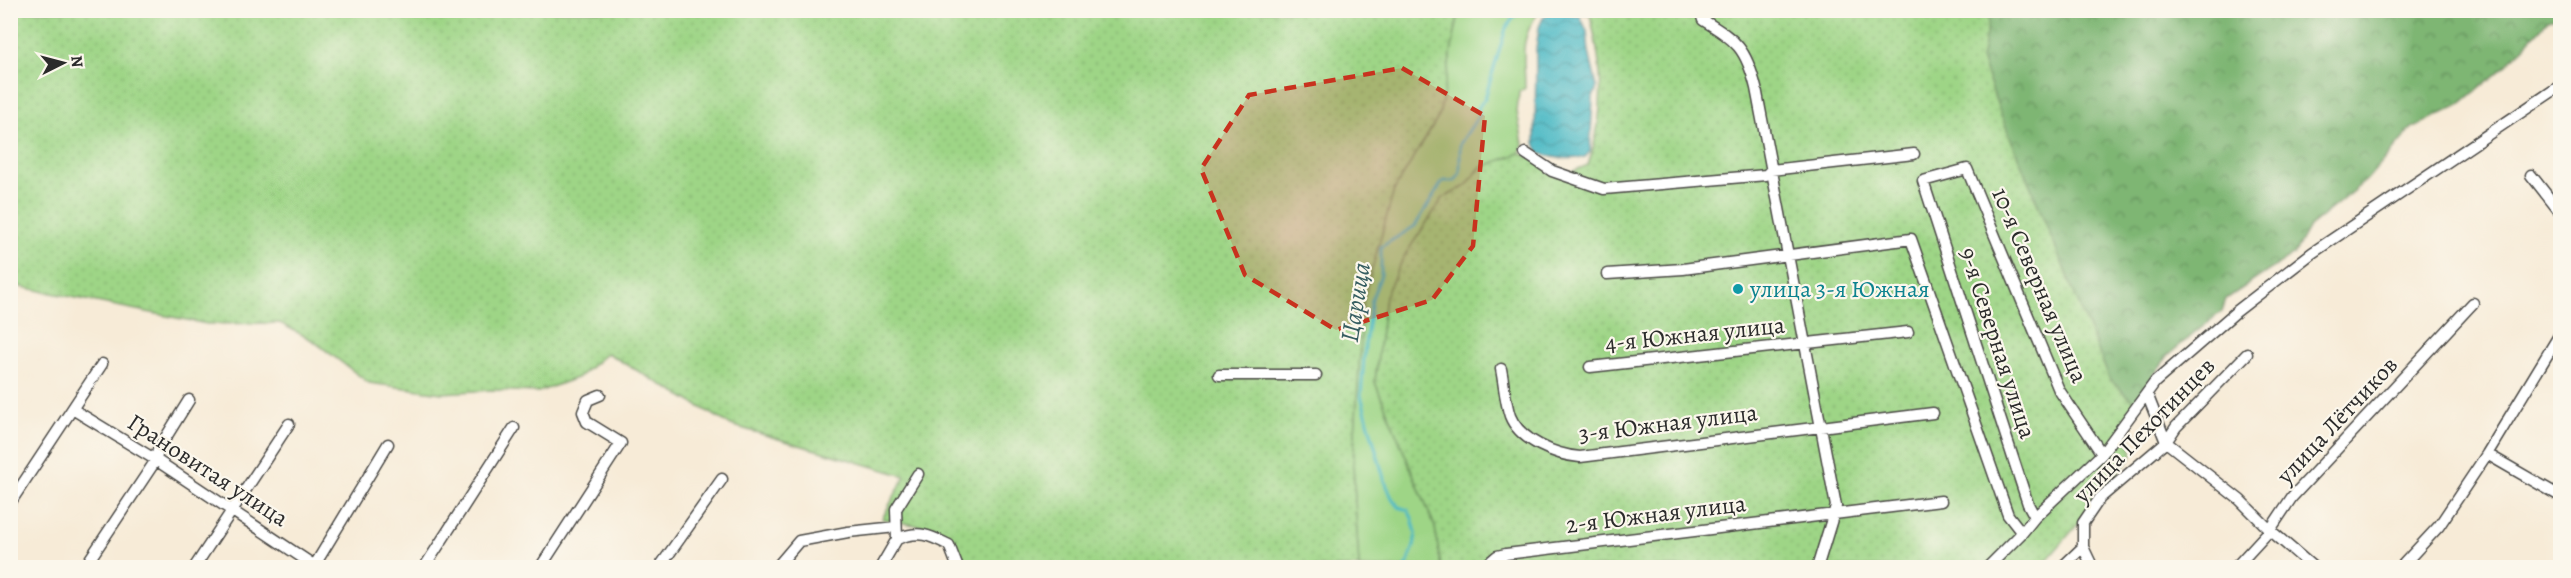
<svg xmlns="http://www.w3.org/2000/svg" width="2571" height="578" viewBox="0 0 2571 578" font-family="Alegreya,serif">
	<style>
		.grass { fill: #9ed586; stroke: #648058; stroke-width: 1.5 }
		.forest { fill: url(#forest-crowns); stroke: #54704f; stroke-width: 1.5 }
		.park { fill: url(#park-dots); stroke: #648058; stroke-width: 1.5 }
		.water { fill: url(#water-waves); stroke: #3b7278; stroke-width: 1.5 }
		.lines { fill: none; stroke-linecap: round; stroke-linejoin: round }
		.stream { stroke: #4bb9c5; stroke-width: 3 }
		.minor-casing { stroke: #4a4845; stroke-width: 13 }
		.minor { stroke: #fff; stroke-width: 10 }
		.marked { fill: #c8321e; fill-opacity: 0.2; stroke: #c8321e; stroke-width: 4.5; stroke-dasharray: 12 8; stroke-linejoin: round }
		.culture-dot { fill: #0f9aa8; stroke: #fbf7ec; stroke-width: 2 }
		.labels { text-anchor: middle; stroke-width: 4.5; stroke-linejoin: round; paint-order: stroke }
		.street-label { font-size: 24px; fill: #2b2b2b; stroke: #fbf7ec }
		.culture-label { font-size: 24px; fill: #0d838f; stroke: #fbf7ec; text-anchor: start }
		.water-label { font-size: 26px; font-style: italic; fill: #365d61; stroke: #fbf7ec }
	</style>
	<defs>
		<pattern id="forest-crowns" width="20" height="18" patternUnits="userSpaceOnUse" patternTransform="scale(1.5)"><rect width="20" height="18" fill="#7eb673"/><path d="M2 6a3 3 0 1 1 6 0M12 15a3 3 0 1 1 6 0" fill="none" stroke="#67945f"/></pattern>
		<pattern id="park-dots" width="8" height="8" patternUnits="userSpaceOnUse" patternTransform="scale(1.5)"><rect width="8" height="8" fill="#9ed586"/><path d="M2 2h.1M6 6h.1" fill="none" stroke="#88b774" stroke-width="1.8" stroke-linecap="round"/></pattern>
		<pattern id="water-waves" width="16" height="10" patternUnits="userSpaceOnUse" patternTransform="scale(1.5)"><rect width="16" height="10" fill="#4bb9c5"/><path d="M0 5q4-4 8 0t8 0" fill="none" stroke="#3f97a0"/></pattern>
	</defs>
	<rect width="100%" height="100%" fill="#fbf7ec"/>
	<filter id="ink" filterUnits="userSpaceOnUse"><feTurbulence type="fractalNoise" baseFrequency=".0167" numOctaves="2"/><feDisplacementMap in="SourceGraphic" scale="12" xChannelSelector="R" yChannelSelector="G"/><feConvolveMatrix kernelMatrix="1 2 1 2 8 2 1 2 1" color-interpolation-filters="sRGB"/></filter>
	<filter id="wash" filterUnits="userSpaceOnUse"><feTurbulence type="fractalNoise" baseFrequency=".008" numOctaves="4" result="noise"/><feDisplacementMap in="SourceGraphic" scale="24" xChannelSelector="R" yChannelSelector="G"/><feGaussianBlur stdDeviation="1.35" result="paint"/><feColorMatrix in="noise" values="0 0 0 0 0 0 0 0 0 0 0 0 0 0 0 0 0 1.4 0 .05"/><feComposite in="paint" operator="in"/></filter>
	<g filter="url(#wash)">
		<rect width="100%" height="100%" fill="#f7ebd7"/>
		<!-- grass -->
		<path class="grass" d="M1459,11h77l2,2c-20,29 -13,43 -13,75l-6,4 -2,20 6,32 -3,9 -40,15 -14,18 -23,12 -38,57 -20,41 -10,86 60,145 6,40 -82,1 -6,-102 10,-165 31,-111 45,-74z"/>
		<!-- forest -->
		<path class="forest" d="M2560,10v7l-12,3 -40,44 -49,41 -47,23 -43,50 -60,49 -15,27 -68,45 -4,12 -54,44 -33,47 -25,-22 -109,-265 -20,-56 7,-39 -9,-9z"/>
		<!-- park -->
		<path class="park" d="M10,11h1449l-20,105 -45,74 -31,111 -10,165 6,101h-396l-9,-29 -28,-11 -44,-8 23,-43 -174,-51 -124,-72 -28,24 -41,15 -46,-2 -50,3 -73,-10 -57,-43 -32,-17 -73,1 -196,-39z
			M1536,11h443l10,9 -8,39 20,56 109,265 25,22 -8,28 6,24 -49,63 -43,50h-600l-6,-40 -60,-145 10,-86 20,-41 38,-57 23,-12 14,-18 40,-15 51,19 17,-7c18,-53 15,-96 2,-150l-18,-4 -34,2z"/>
		<!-- water -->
		<path class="water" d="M1561,11l12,5h7l7,15 2,21 8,35 -4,11 -3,54 -5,5c-16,3 -30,2 -46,-4l-4,-10 1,-94 3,-22 4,-9 8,-6z"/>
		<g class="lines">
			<!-- stream -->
			<path class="stream" d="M1406,568l8,-22 2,-13 -4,-15 -4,-8 -9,-3 -7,-9 -8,-19 -23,-83 4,-51 7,-47 9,-23v-28l34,-21 28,-45h12l5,-8v-29l19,-29 -1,-7 7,-10 21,-70 13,-18"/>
		</g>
	</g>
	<g filter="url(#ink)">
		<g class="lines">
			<defs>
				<path id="minor" d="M1700,10l3,10c34,21 43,28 53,68l80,418 -19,62
					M1525,153l27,18 52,18 162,-14 5,-5 143,-16
					M2531,175l29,37
					M1607,274l76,-5 228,-30 97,276 14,18
					M1590,367l318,-35
					M1501,369c3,15 4,32 9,47 10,25 46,39 70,41l353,-44
					M1219,375h97
					M2147,394l19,48 74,58 30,30 44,38
					M74,410l82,50 162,108
					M2487,454l73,42
					M10,503l92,-139
					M2035,517l-7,-13 -105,-323 44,-12 92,221 43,64
					M897,539c22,-9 32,-4 52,6l9,23
					M2083,547l10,21
					M84,568l72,-108 2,-10 31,-50
					M194,568l95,-144
					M313,568l75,-124
					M424,568l90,-140
					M540,568l81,-125 -34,-21 -4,-10 5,-12 12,-5
					M659,568l63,-89
					M776,568l23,-27 49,-9 48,-5
					M880,568l17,-29 -1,-30 22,-35
					M1492,568l-2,-6 7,-6 9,-2 435,-53
					M1987,568l35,-35 13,-16 67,-63 53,-72 82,-71 75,-58 248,-167
					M2061,568l22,-21v-24l17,-25 66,-56 10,-15 71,-73
					M2235,568l35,-38 22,-33 181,-194
					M2400,568l39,-42 48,-72 73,-120"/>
			</defs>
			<!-- minor casing -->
			<use href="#minor" class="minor-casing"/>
			<!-- minor -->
			<use href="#minor" class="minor"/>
		</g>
	</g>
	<!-- marked area -->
	<path class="marked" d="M1402,68l83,48 -12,130 -41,54 -96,30 -91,-55 -44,-106 48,-74z"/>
	<!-- markers -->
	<circle class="culture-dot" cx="1738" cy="289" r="6"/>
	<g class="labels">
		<!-- street labels -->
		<g class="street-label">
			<text transform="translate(2040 285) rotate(67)" y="8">10-я Северная улица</text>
			<text transform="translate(1695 334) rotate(-6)" y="8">4-я Южная улица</text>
			<text transform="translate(1998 343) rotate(72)" y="8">9-я Северная улица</text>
			<text transform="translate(2337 420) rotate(-47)" y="8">улица Лётчиков</text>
			<text transform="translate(1668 423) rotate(-7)" y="8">3-я Южная улица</text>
			<text transform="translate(2144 430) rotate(-46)" y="8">улица Пехотинцев</text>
			<text transform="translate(208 470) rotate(33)" y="8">Грановитая улица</text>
			<text transform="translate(1656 514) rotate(-7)" y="8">2-я Южная улица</text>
		</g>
		<!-- culture labels -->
		<g class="culture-label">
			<text x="1750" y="297">улица 3-я Южная</text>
		</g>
		<!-- water labels -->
		<g class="water-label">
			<text transform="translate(1355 302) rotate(-81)" y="9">Царица</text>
		</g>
	</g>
	<!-- margin -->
	<rect width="2571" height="578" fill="none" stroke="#fbf7ec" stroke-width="36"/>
	<!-- north arrow -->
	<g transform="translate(63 63) rotate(84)" stroke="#fbf7ec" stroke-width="4.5" paint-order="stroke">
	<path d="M0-4.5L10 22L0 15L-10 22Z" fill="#2b2b2b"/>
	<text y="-9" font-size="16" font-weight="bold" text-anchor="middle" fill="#2b2b2b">N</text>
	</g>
</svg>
